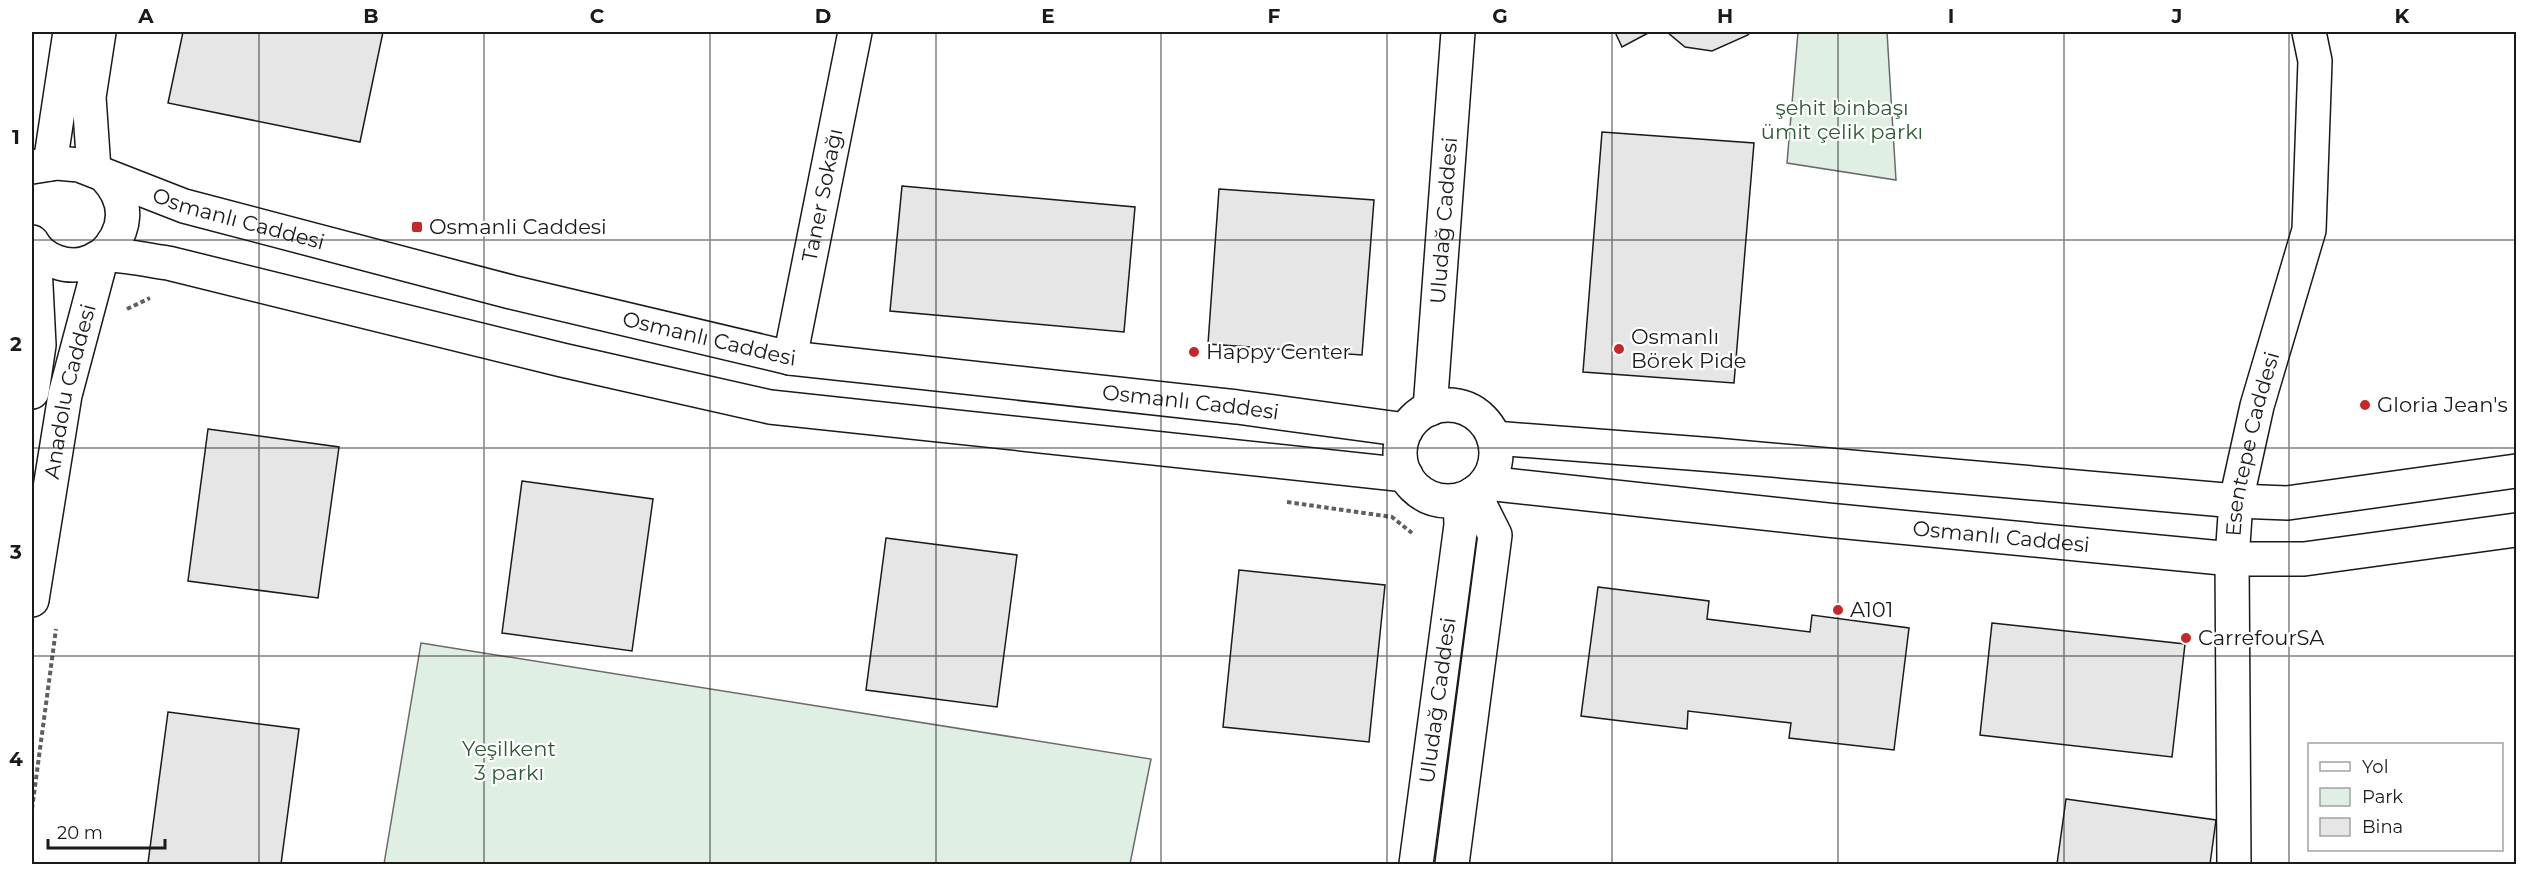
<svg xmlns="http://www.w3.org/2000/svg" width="2548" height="896" viewBox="0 0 2548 896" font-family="Montserrat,sans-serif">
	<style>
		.green { fill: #e0efe3; stroke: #6a6a6a; stroke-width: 1.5 }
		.building { fill: #e6e6e6; stroke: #1a1a1a; stroke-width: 1.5 }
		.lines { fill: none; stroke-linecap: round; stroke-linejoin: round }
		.minor-casing { stroke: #1a1a1a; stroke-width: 36 }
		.tertiary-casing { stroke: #1a1a1a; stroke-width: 36 }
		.secondary-casing { stroke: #1a1a1a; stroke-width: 36 }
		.path { stroke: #5f5f5f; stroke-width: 4; stroke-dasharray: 4.5 3; stroke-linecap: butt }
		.minor { stroke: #fff; stroke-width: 33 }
		.tertiary { stroke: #fff; stroke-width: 33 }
		.secondary { stroke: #fff; stroke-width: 33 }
		.grid { fill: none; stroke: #1a1a1a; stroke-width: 1.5; stroke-opacity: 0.55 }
		.poi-dot { fill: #c62828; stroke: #fff; stroke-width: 2 }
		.labels { text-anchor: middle; stroke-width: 4.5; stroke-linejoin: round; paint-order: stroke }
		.park-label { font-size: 21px; fill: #2b5a34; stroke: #fff }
		.street-label { font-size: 21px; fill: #1a1a1a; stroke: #fff }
		.poi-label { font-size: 21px; fill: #1a1a1a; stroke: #fff; text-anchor: start }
		.neatline { fill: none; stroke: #1a1a1a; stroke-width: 2 }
		.grid-label { font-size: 20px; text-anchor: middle; font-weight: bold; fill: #1a1a1a }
	</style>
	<rect width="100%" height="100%" fill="#fff"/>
	<!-- green -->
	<path class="green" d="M1798,32h89l9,148 -109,-17z
		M421,643l730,116 -21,105h-746z"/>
	<!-- building -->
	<path class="building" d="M183,32h200l-23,110 -192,-39z
		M1615,32h35l-28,15z
		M1667,32h83l-2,3 -36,16 -27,-4z
		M1602,132l152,11 -20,240 -151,-11z
		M902,186l233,21 -11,125 -234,-21z
		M1219,189l155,11 -12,155 -154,-11z
		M208,429l131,18 -21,151 -130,-17z
		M522,481l131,18 -21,152 -130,-18z
		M886,538l131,17 -20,152 -131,-17z
		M1239,570l146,15 -16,157 -146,-15z
		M1598,587l111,14 -2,18 103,13 2,-17 97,13 -15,122 -105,-12 2,-15 -103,-12 -1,18 -106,-13z
		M1992,623l193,21 -13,113 -192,-22z
		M168,712l131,17 -18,135 -133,-1z
		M2066,799l150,21 -6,44h-153z"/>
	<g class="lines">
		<defs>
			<g id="minor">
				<path id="s1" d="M790,358l65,-326"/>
				<path id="s2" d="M1430,409l28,-377"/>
			</g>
			<g id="tertiary">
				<path id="s3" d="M1416,864l45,-339 -1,-25"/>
				<path d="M1452,864l43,-329 -21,-42"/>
				<path id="s4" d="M2234,864l-2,-305 4,-58 21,-95 52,-176 6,-169 -6,-29"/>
			</g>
			<g id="secondary">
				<path d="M50,164l20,-132"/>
				<path id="s5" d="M32,167l25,-4 22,2 105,41 327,86 279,66 447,49 169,23"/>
				<path d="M94,170l-5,-73 10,-65"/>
				<path d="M32,242c10,19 37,28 57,20 4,-1 8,-5 13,-6 14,-3 50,5 66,7l394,97 208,47 636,68"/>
				<path d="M102,256c26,-25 28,-54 3,-80"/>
				<path d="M32,392l7,-47 -5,-99"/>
				<circle cx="1448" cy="453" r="48"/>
				<path d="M1494,438l221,17 521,46 52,2 228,-32"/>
				<path id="s6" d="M1486,483l341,37 405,39h72l212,-29"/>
				<path id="s7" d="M32,600l33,-205 37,-139"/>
			</g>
		</defs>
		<!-- minor casing -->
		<use href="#minor" class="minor-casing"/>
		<!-- tertiary casing -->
		<use href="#tertiary" class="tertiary-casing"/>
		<!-- secondary casing -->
		<use href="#secondary" class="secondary-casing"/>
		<!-- path -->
		<path class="path" d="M127,309l23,-11
			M1287,502l105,15 20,16
			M32,809l24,-180"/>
		<!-- minor -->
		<use href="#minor" class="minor"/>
		<!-- tertiary -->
		<use href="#tertiary" class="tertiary"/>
		<!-- secondary -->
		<use href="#secondary" class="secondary"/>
	</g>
	<!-- grid -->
	<path class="grid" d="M259,32v832M484,32v832M710,32v832M936,32v832M1161,32v832M1387,32v832M1612,32v832M1838,32v832M2064,32v832M2289,32v832M32,240h2484M32,448h2484M32,656h2484"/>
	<!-- markers -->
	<g class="poi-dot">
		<rect x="411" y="221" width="12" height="12" rx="3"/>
		<circle cx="1619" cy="349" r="6"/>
		<circle cx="1194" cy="352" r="6"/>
		<circle cx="2365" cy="405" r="6"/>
		<circle cx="1838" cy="610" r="6"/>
		<circle cx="2186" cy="638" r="6"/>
	</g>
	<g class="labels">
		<!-- park labels -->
		<g class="park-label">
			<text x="1842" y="115">şehit binbaşı<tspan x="1842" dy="24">ümit çelik parkı</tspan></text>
			<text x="509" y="756">Yeşilkent<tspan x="509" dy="24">3 parkı</tspan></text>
		</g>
		<!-- street labels -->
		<g class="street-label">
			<text dy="7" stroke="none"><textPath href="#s1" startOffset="166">Taner Sokağı</textPath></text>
			<text dy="7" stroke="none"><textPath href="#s5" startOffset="216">Osmanlı Caddesi</textPath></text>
			<text dy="7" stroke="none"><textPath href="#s2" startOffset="189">Uludağ Caddesi</textPath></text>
			<text dy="7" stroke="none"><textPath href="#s5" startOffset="702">Osmanlı Caddesi</textPath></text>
			<text dy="7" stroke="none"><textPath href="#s7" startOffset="212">Anadolu Caddesi</textPath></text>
			<text dy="7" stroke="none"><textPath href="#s5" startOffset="1188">Osmanlı Caddesi</textPath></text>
			<text dy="7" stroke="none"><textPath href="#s4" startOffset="422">Esentepe Caddesi</textPath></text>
			<text dy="7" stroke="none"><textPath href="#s6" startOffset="518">Osmanlı Caddesi</textPath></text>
			<text dy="7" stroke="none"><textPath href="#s3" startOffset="165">Uludağ Caddesi</textPath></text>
		</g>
		<!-- poi labels -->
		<g class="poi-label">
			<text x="429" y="234">Osmanli Caddesi</text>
			<text x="1631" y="344">Osmanlı<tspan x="1631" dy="24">Börek Pide</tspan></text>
			<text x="1206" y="359">Happy Center</text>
			<text x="2377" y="412">Gloria Jean's</text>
			<text x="1850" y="617">A101</text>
			<text x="2198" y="645">CarrefourSA</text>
		</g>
	</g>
	<!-- border -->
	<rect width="2548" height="896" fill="none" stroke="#ffffff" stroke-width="66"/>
	<!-- legend -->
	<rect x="2308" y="743" width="195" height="108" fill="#ffffff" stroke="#a3a3a3" stroke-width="1.5"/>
	<rect x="2320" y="762" width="30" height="9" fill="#ffffff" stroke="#a3a3a3" stroke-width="1.5"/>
	<text x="2362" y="773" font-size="18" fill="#1a1a1a">Yol</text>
	<rect x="2320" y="788" width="30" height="18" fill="#e0efe3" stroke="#a3a3a3" stroke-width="1.5"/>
	<text x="2362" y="803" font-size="18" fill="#1a1a1a">Park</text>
	<rect x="2320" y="818" width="30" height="18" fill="#e6e6e6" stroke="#a3a3a3" stroke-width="1.5"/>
	<text x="2362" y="833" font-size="18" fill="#1a1a1a">Bina</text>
	<!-- scale -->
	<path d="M48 839v9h117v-9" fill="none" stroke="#1a1a1a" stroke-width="3"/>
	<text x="57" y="839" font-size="18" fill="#1a1a1a" stroke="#ffffff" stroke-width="4.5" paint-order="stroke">20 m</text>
	<rect x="33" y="33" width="2482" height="830" class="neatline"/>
	<g class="grid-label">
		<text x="146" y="23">A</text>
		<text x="371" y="23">B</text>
		<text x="597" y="23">C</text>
		<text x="823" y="23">D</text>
		<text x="1048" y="23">E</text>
		<text x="1274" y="23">F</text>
		<text x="1500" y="23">G</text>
		<text x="1725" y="23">H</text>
		<text x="1951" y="23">I</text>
		<text x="2177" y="23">J</text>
		<text x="2402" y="23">K</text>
		<text x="16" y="144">1</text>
		<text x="16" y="351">2</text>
		<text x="16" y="559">3</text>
		<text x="16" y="766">4</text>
	</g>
</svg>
